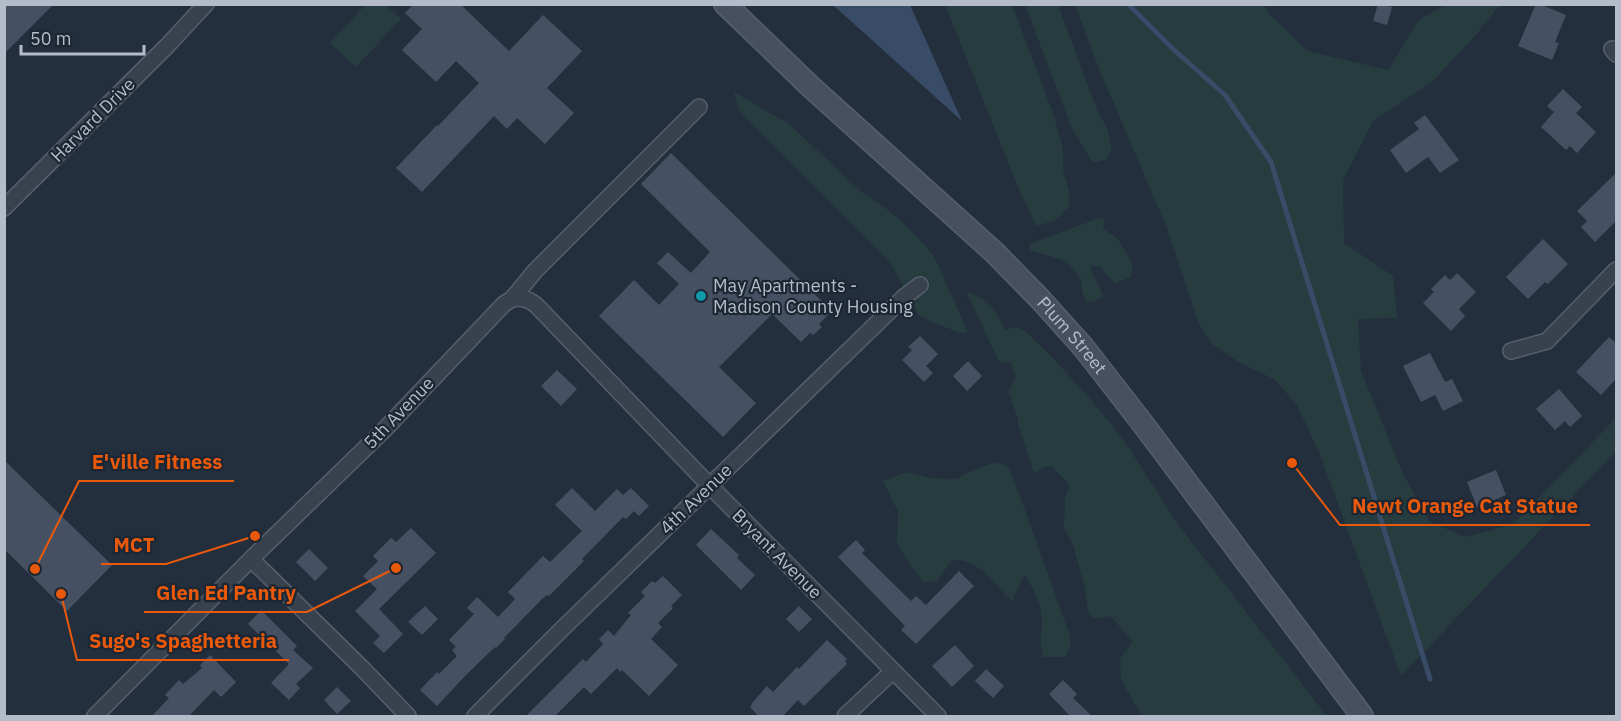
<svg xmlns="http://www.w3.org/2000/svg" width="1621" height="721" viewBox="0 0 1621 721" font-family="'IBM Plex Sans',sans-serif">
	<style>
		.green { fill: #263c3f }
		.water { fill: #394c67 }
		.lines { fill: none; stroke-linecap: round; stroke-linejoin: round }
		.stream { stroke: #394c67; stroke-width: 5 }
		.building { fill: #455162 }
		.minor-casing { stroke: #565f6c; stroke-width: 18 }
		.secondary-casing { stroke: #565f6c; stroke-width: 24 }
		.minor { stroke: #38414e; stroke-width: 15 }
		.secondary { stroke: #465061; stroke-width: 21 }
		.culture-dot { fill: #0f9aa8; stroke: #1d2633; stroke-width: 2 }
		.labels { text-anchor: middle; stroke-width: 4.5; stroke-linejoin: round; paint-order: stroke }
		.street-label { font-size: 18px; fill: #b4bcc9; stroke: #1d2633 }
		.poi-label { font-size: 18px; fill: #b4bcc9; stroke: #1d2633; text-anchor: start }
		.leader { fill: none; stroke: #e8590c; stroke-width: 2 }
		.callout-dot { fill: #e8590c; stroke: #1d2633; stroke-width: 2 }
		.callout-label { font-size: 20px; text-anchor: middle; font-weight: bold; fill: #e8590c; stroke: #1d2633; stroke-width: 4.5; stroke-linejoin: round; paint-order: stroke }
	</style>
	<rect width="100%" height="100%" fill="#242f3e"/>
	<!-- green -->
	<path class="green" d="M366,4l20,1 15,14 -45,48 -26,-24z
		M945,5h67l42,111 9,33v21l6,21v16l-15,14 -18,5 -18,-39z
		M1025,5h33l40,107 10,18 4,19 -5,10 -14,4 -20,-32z
		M1075,5h188l9,12 36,34 80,19 31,-50 26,-15h55l-26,32 -41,44 -60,40 -30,59 1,63 49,33 4,42 -39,1 3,52 42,103 27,48 36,15 47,-13 103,-106v33l-215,225 -81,-221 -23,-50 -23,-26 -34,-16 -28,-19 -13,-20 -33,-98 -67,-157z
		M734,92l16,9 15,10 22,11 78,73 17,10 28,24 24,27 34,76 -8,1 -32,-13 -10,-6 -27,-50 -21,-22 -131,-131z
		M1102,217l3,3 -2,9 14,9 16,26 -2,13 -15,6 -7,-6 -9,-11h-9c1,12 9,19 12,30l-10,6h-7l-4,-10 -1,-13 -15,-18 -36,-11 -1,-6z
		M966,292c23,6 30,17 39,38l11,-3 9,4 23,22 40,43 37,46 52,81 150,193h-185l-21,-36 -1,-21 13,-18 -23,-25 -18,3 -5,-12 -2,-19 -12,-43 -9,-18 1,-30 5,-11 -18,-20 -9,1 -9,6 -16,-49v-5l-10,-28 8,-14 -5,-15 -11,1z
		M996,462l12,5 12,29 50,140 1,8 -6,13h-22c-3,-12 -2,-21 -1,-33 0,-18 -7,-34 -18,-49l-12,26c-14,-12 -27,-33 -45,-39 -5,-2 -11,-2 -15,-2l-15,21 -13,2 -13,-17 -14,-22 1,-32 -15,-31 24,-9 23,6 26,1 17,-9z"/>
	<!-- water -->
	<path class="water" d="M833,5h77l52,116z"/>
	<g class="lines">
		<!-- stream -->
		<path class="stream" d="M1128,4l45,45 52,46 46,67 159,517"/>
	</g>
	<!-- building -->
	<path class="building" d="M4,4h50l-50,50z
		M414,4h46l49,47 34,-36 39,36 -35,37 27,25 -29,31 -28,-26 -10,11 -13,-13 -72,76 -26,-24 41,-43 1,1 41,-43 -23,-22 -20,21 -34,-32 20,-21 -17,-16z
		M1378,4l14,3 -5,18 -14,-4z
		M1536,4h3l27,11 -11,27 4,1 -7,17 -34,-14z
		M1563,89l19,18 -6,6 20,19 -19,21 -7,-7 -4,4 -25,-23 13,-15 -7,-6z
		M1425,115l34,45 -19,13 -12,-16 -22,16 -16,-23 29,-21 -5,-6z
		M671,153l161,158 -13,13 3,3 -9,8 -3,-2 -9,9 -29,-28 -53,53 37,36 -33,34 -124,-121 35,-36 25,25 20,-21 -22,-21 11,-11 23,21 19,-21 -69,-68z
		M1617,172v48l-22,22 -14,-15 6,-6 -10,-10z
		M1543,239l25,25 -20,20 -3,-2 -17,17 -22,-22z
		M1457,273l19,19 -17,17 6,7 -14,15 -28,-28 11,-11 -3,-3 14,-14 5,5z
		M920,336l18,18 -12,12 7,7 -9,9 -22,-22 10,-10 -4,-3z
		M1609,337l8,7v34l-16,17 -25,-23z
		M1430,353l15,29 7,-3 11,22 -20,10 -8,-16 -14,7 -18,-36z
		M968,361l14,15 -15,15 -14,-15z
		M557,370l20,19 -16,17 -20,-20z
		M1559,389l23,27 -12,11 -5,-6 -10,9 -19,-21z
		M4,460l108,105 -45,46 -63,-62z
		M1496,470l10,25 -29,12 -10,-25z
		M572,488l23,23 22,-22 6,6 8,-7 18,18 -10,10 -5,-5 -8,8 -3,-2 -41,42 2,2 -35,35 -2,-1 -5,4 -38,39 1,1 -9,9 -1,-1 -28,27 -30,32 -17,-16 17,-18 2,2 18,-18 -5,-6 4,-3 -7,-7 25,-26 -7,-6 10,-11 21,20 17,-18 -7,-7 35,-36 7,6 32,-31 -27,-26z
		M411,528l25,25 -57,56 24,25 -19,19 -11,-10 7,-7 -25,-25 22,-22 -14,-13 15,-15 -5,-5 18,-18 5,4z
		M711,529l28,26 -2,3 18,17 -14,15 -45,-45z
		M856,540l9,10 -3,3 49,48 5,-5 10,9 33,-34 15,15 -58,58 -15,-14 4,-4 -67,-69z
		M309,549l19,19 -13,13 -19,-19z
		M663,576l19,19 -11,11 2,2 -15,15 4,4 -11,12 27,26 -29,31 -27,-26 -2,2 -3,-4 -26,26 -7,-7 -30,30h-29l58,-58 3,3 17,-18 -4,-5 9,-9 6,6 17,-21 -3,-2 17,-17 -4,-4 11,-11 3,2z
		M425,606l13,13 -16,16 -14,-13z
		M799,606l13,13 -13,13 -13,-13z
		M261,610l36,36 -4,4 20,18 -17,16 4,4 -11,12 -18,-17 18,-19 -41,-40z
		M827,640l20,19 -2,2 2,3 -43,42 -6,-6 -16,17h-23l-9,-10 2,-2 -1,-1 16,-18 6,6 24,-25 2,2z
		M955,645l19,21 -22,21 -20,-21z
		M210,655l26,27 -15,15 -7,-7 -26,27h-37l18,-19 -4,-3 14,-15 4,4 19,-16 -2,-3z
		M986,669l18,17 -11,12 -18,-17z
		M1063,680l14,14 -4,4 20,19h-22l-22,-23z
		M337,687l14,14 -14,13 -13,-14z"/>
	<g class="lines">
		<defs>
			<path id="minor" d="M1612,49l4,5
				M4,208l163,-162 39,-42
				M512,299c10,-2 16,0 24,6l174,181 228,230
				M1511,351l36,-10 69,-71
				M251,559l112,110 45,47
				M95,716l156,-157 133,-129 120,-126 8,-5 23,-28 164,-164
				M475,716l86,-86 343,-333 16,-12
				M845,716l48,-45"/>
			<g id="secondary">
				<path id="s1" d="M725,4l86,83 184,166 45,46 44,49 59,76 219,292"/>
			</g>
		</defs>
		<!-- minor casing -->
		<use href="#minor" class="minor-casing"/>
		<!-- secondary casing -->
		<use href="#secondary" class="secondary-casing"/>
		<!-- minor -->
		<use href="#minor" class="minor"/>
		<!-- secondary -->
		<use href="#secondary" class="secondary"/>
	</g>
	<!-- markers -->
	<circle class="culture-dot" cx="701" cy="296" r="6"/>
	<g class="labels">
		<!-- street labels -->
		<g class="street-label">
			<text transform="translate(93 120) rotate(-45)" y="6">Harvard Drive</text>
			<text dy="6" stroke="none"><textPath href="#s1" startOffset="480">Plum Street</textPath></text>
			<text transform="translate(399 413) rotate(-46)" y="6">5th Avenue</text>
			<text transform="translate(696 499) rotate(-44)" y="6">4th Avenue</text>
			<text transform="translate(777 554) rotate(45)" y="6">Bryant Avenue</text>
		</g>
		<!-- poi labels -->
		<g class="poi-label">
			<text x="713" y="292">May Apartments -<tspan x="713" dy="21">Madison County Housing</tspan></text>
		</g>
	</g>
	<!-- callouts -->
	<path class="leader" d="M35 569L79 481H234M1292 463L1340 525H1590M255 536L166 564H101M396 568L307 612H144M61 594L77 660H289"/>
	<g class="callout-dot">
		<circle cx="35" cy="569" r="6"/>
		<circle cx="1292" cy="463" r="6"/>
		<circle cx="255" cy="536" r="6"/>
		<circle cx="396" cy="568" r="6"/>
		<circle cx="61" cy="594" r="6"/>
	</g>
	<g class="callout-label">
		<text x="157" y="469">E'ville Fitness</text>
		<text x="1465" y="513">Newt Orange Cat Statue</text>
		<text x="134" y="552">MCT</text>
		<text x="226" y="600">Glen Ed Pantry</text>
		<text x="183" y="648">Sugo's Spaghetteria</text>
	</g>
	<!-- border -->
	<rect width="1621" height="721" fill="none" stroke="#b4bcc9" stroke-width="12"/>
	<!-- scale -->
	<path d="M21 45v9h123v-9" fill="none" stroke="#b4bcc9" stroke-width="3"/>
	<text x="30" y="45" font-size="18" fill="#b4bcc9" stroke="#1d2633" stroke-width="4.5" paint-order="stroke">50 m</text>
</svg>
